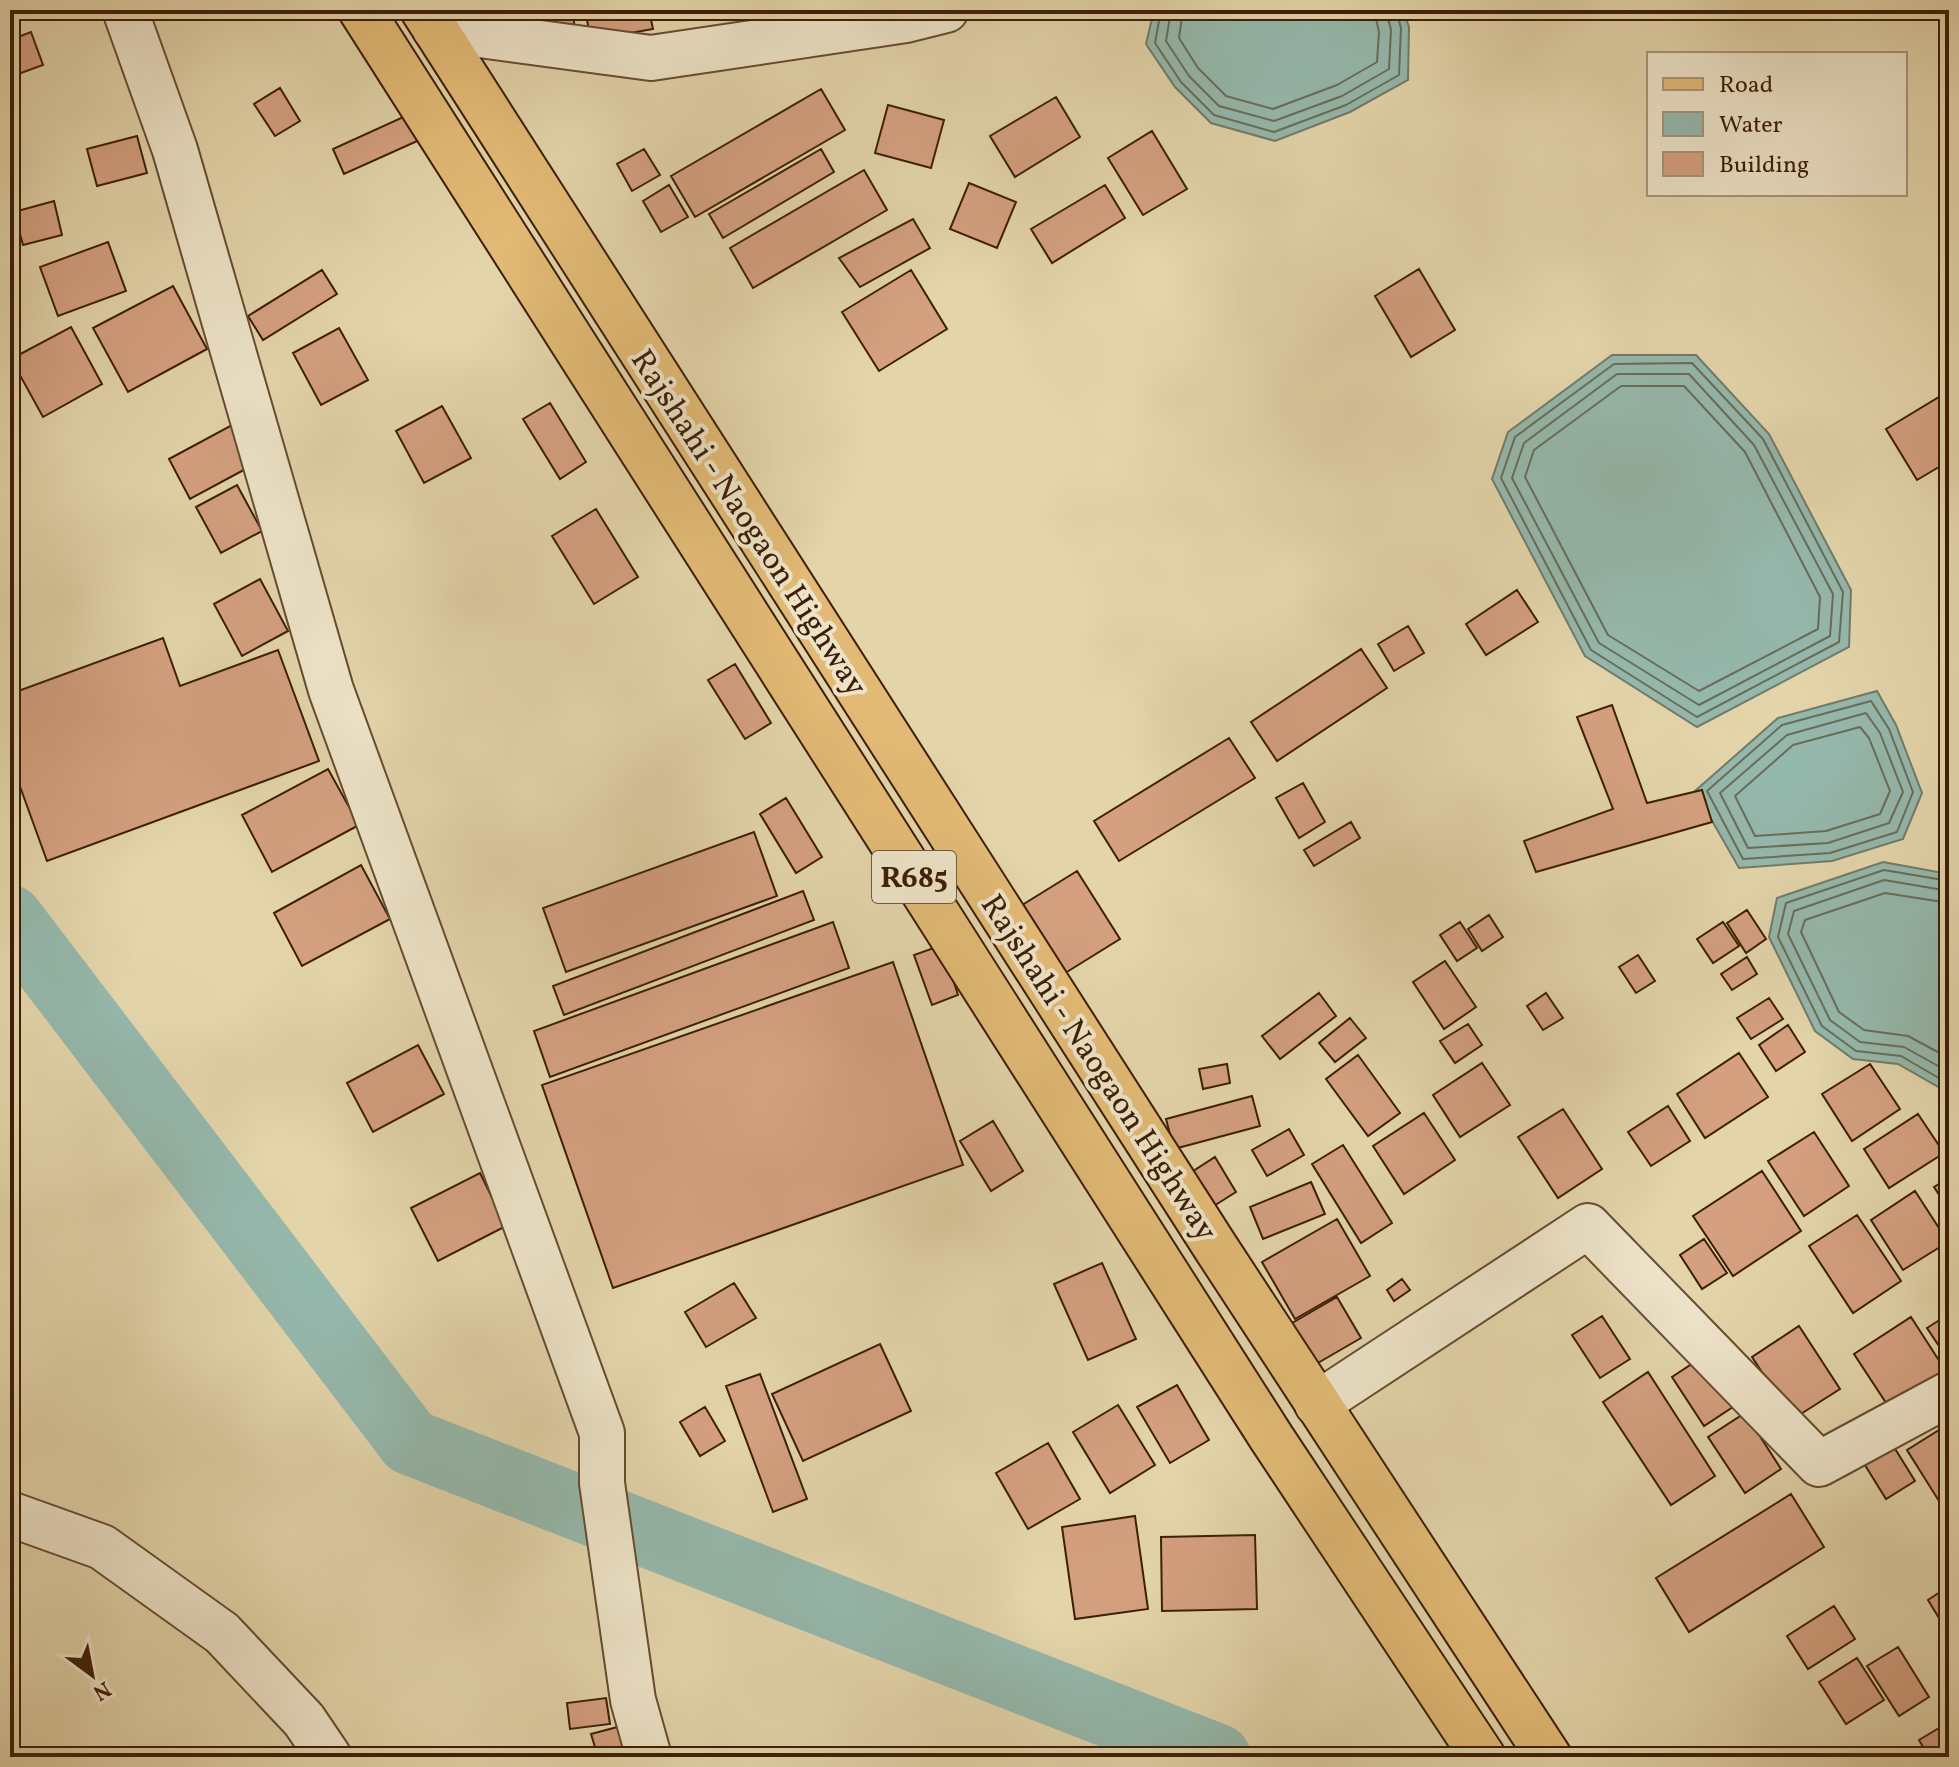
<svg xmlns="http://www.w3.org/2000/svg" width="1959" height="1767" viewBox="0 0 1959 1767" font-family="Vollkorn,serif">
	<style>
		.water { fill: #95b8ac; stroke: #727b6a; stroke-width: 2 }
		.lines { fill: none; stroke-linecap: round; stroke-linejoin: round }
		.shore { stroke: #696c5a; stroke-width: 2 }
		.river { stroke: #95b8ac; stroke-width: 66 }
		.building { fill: #d4a080; stroke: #3d1f07; stroke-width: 2 }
		.minor-casing { stroke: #664c30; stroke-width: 48 }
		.primary-casing { stroke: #3d1f07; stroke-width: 48 }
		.minor { stroke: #ede3c8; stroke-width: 44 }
		.primary { stroke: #e2ba75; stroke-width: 44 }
		.labels { text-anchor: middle; stroke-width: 8; stroke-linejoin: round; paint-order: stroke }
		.shield { fill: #ede3c8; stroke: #725a41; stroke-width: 2 }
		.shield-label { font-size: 30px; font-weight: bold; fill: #3d1f07 }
		.street-label { font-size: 32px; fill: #3d1f07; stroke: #ede3c8 }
	</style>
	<rect width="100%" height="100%" fill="#e3d4aa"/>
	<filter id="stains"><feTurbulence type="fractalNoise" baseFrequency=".0025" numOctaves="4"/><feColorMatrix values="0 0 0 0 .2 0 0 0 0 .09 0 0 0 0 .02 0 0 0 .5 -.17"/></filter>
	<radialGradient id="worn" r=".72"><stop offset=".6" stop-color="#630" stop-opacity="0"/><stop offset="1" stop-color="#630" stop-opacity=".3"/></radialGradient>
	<!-- water -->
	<path class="water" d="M1154,10h249l6,17 -1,53 -58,32 -75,29 -64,-18 -36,-36 -29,-43z
		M1612,355h84l73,79 82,156 -2,57 -152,80 -112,-71 -93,-177 16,-47z
		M1877,691l19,34 26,68 -19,46 -71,22 -93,7 -44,-77 83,-73z
		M1883,862l66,12v219l-51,-29 -45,-5 -38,-28 -46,-94 8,-39z"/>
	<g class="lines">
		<!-- shore -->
		<path class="shore" d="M1161,10l-6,33 26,39 33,33 60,17 72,-27 53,-30 2,-47 -5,-18
			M1171,10l-5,31 23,35 30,30 55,15 68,-25 47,-27 2,-39 -5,-20
			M1183,10l-4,28 19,30 28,28 47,13 64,-24 40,-23 2,-30 -5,-22
			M1692,363l71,76 80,153 -4,50 -142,75 -106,-67 -90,-172 14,-41 99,-73z
			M1617,374h72l65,71 79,149 -3,42 -131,69 -100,-62 -87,-165 12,-35z
			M1621,386h63l61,66 75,145 -2,32 -119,62 -91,-56 -83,-158 9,-27z
			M1871,701l18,28 24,63 -16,40 -67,21 -87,6 -36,-68 75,-66z
			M1866,713l14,20 23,59 -14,31 -61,20 -80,5 -28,-55 67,-58z
			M1860,727l9,11 21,53 -10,23 -54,17 -71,5 -20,-40 58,-51z
			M1949,881l-65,-11 -98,33 -8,34 44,89 34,25 45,5 48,28
			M1949,891l-65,-11 -90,31 -6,23 42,86 30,22 44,5 45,25
			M1949,903l-64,-10 -80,27 -4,12 38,80 25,18 44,6 41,22"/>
		<!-- river -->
		<path class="river" d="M10,918l400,524 808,315"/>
	</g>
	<!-- building -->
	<path class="building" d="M475,10h97l5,30 -92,-12z
		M585,10h64l4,19 -62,11z
		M31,32l12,33 -33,12v-37z
		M280,88l20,33 -25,15 -21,-32z
		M821,89l24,41 -150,87 -24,-41z
		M1056,97l24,40 -65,40 -25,-41z
		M888,105l56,15 -13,48 -56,-15z
		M412,113l12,25 -80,36 -11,-25z
		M1152,131l35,58 -44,26 -35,-57z
		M137,136l10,37 -50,13 -10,-37z
		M644,149l16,26 -28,16 -15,-27z
		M821,149l13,23 -111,66 -14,-24z
		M864,170l23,40 -134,78 -23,-40z
		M969,183l47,19 -19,46 -47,-19z
		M669,185l19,32 -27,15 -18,-31z
		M1105,185l20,33 -73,45 -21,-34z
		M54,201l8,34 -39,10 -9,-33z
		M913,219l17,29 -70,39 -21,-29z
		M108,242l18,49 -68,25 -18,-49z
		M1419,269l36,61 -44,27 -36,-61z
		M322,270l15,24 -74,46 -15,-24z
		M911,270l36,59 -68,42 -37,-59z
		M173,286l34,63 -79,43 -35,-64z
		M71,327l31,57 -59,33 -32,-58z
		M339,328l29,52 -47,25 -28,-52z
		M1944,394l5,10v57l-32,19 -31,-51z
		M550,403l36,59 -26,17 -37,-60z
		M442,406l29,52 -47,25 -28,-52z
		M232,425l21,40 -63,34 -21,-40z
		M237,485l25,46 -41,22 -25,-46z
		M596,509l42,68 -44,27 -42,-68z
		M260,579l28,52 -46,25 -28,-52z
		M1517,590l21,32 -52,33 -20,-31z
		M1408,626l16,27 -30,18 -16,-27z
		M163,638l17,48 98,-36 41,111 -272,100 -37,-102v-65z
		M1361,649l26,39 -110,73 -26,-39z
		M735,664l36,59 -26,16 -37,-59z
		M1612,705l35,98 55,-13 10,32 -176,50 -12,-31 89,-32 -36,-92z
		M1229,738l26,40 -136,83 -25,-40z
		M328,769l31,56 -87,47 -30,-57z
		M1303,783l22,39 -26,16 -23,-40z
		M786,798l36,59 -26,16 -36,-59z
		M1351,822l9,16 -46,28 -10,-16z
		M754,832l23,64 -211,76 -23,-64z
		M361,865l29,54 -88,47 -28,-53z
		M1077,871l43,68 -58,36 -43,-68z
		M803,891l11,29 -250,95 -11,-29z
		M1747,910l19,29 -20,14 -19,-30z
		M1489,915l14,22 -21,14 -14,-22z
		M833,922l16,46 -299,109 -16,-46z
		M1460,922l17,26 -20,13 -17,-26z
		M1723,922l16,24 -26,17 -16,-24z
		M942,945l16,50 -26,10 -18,-50z
		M1638,955l17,26 -19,12 -17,-26z
		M1747,957l10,17 -25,16 -11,-16z
		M1445,961l31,46 -32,22 -31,-47z
		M893,962l70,203 -350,123 -71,-203z
		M1319,993l17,23 -56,43 -18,-23z
		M1546,993l17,25 -20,12 -16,-24z
		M1769,998l14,21 -32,20 -14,-21z
		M1350,1018l16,20 -31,24 -16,-19z
		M1468,1024l14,21 -27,18 -15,-22z
		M1788,1025l17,27 -29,19 -17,-26z
		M418,1045l26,49 -71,38 -26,-49z
		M1739,1053l29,44 -63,41 -28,-44z
		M1358,1055l42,58 -32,23 -42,-57z
		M1482,1063l28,42 -50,32 -27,-42z
		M1227,1064l3,19 -27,6 -4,-20z
		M1870,1064l30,45 -48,32 -30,-47z
		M1252,1096l8,30 -86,23 -8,-30z
		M1668,1106l22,35 -39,25 -23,-34z
		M1563,1109l39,60 -44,29 -40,-61z
		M1424,1113l31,47 -51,34 -31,-48z
		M1918,1114l26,39 -55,35 -25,-39z
		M993,1121l30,50 -32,20 -31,-50z
		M1289,1129l15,26 -37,21 -15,-26z
		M1814,1132l35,54 -45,30 -36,-55z
		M1343,1145l49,78 -31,20 -49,-79z
		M1215,1157l21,35 -27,17 -22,-34z
		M1762,1171l39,60 -68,45 -40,-60z
		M480,1173l26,53 -68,35 -27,-53z
		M1949,1178v32l-15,-23z
		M1311,1182l14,32 -62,25 -13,-32z
		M1915,1191l33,51 -45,28 -32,-50z
		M1857,1215l44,66 -48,32 -44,-67z
		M1337,1219l33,57 -75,43 -33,-57z
		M1704,1239l23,34 -25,16 -22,-34z
		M1102,1263l34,76 -48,21 -34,-76z
		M1402,1279l8,11 -16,11 -7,-11z
		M734,1283l22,35 -50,29 -21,-35z
		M1337,1297l24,41 -50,29 -24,-41z
		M1949,1314v47l-22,-33z
		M1602,1316l28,43 -30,19 -28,-43z
		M1911,1317l36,56 -57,36 -36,-55z
		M1799,1326l41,63 -47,30 -41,-62z
		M880,1344l31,67 -108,50 -31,-67z
		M1707,1354l32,49 -35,23 -32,-49z
		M1648,1372l67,104 -44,29 -68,-103z
		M760,1374l47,125 -34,13 -47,-126z
		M1177,1385l32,55 -39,23 -33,-56z
		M1118,1405l37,60 -45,28 -37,-61z
		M705,1407l20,34 -25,15 -20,-34z
		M1745,1413l36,56 -36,24 -37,-56z
		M1947,1425l2,81 -5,3 -37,-59z
		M1889,1439l26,42 -29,18 -26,-42z
		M1048,1443l32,56 -52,30 -32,-56z
		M1791,1494l33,53 -135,85 -33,-54z
		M1135,1516l13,93 -73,10 -13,-92z
		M1255,1535l2,74 -95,2 -1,-74z
		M1949,1586v40l-4,2 -17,-28z
		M1834,1606l21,33 -47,30 -21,-33z
		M1898,1647l31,50 -30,19 -32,-50z
		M1857,1658l27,42 -38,24 -27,-42z
		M606,1698l4,26 -40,5 -3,-26z
		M1949,1722v35h-20l-10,-17z
		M625,1725l8,27 -35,5 -7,-23z"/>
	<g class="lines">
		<defs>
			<path id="minor" d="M125,10l50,140 156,540 271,743v50l31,217 16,57
				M435,29l216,29 255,-38 40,-10
				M1317,1404l271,-178 231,238 130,-70
				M10,1514l92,33 120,86 82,87 25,37"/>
			<path id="primary" d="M361,10l910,1427 212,320
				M423,10l793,1238 333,509"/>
		</defs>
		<!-- minor casing -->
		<use href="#minor" class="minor-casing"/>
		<!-- primary casing -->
		<use href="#primary" class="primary-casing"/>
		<!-- minor -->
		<use href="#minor" class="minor"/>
		<!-- primary -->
		<use href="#primary" class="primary"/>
	</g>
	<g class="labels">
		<!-- shield labels -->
		<rect class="shield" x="872" y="851" width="84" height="52" rx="6"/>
		<g class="shield-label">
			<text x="914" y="887">R685</text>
		</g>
		<!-- street labels -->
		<g class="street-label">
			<text transform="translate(750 522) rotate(57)" y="11">Rajshahi - Naogaon Highway</text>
			<text transform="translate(1100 1067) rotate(57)" y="11">Rajshahi - Naogaon Highway</text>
		</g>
	</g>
	<!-- margin -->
	<rect width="1959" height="1767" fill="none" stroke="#e3d4aa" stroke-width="40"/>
	<rect x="12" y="12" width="1935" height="1743" fill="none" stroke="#3d1f07" stroke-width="4"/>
	<rect x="20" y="20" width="1919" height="1727" fill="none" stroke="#3d1f07" stroke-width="2"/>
	<!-- legend -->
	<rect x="1647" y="52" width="260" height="144" fill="#ede3c8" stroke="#a7957b" stroke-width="2"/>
	<rect x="1663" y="78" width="40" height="12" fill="#e2ba75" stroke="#a7957b" stroke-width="2"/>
	<text x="1719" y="92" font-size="24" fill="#3d1f07">Road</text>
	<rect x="1663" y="112" width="40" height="24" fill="#95b8ac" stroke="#a7957b" stroke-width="2"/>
	<text x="1719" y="132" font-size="24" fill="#3d1f07">Water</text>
	<rect x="1663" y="152" width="40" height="24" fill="#d4a080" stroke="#a7957b" stroke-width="2"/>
	<text x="1719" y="172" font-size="24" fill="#3d1f07">Building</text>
	<!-- north arrow -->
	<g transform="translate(92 1675) rotate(148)" stroke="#ede3c8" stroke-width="6" paint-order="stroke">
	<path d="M0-6L14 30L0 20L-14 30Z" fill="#3d1f07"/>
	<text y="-12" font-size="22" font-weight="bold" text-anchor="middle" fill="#3d1f07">N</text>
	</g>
	<rect width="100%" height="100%" filter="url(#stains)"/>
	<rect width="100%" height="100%" fill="url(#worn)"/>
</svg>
